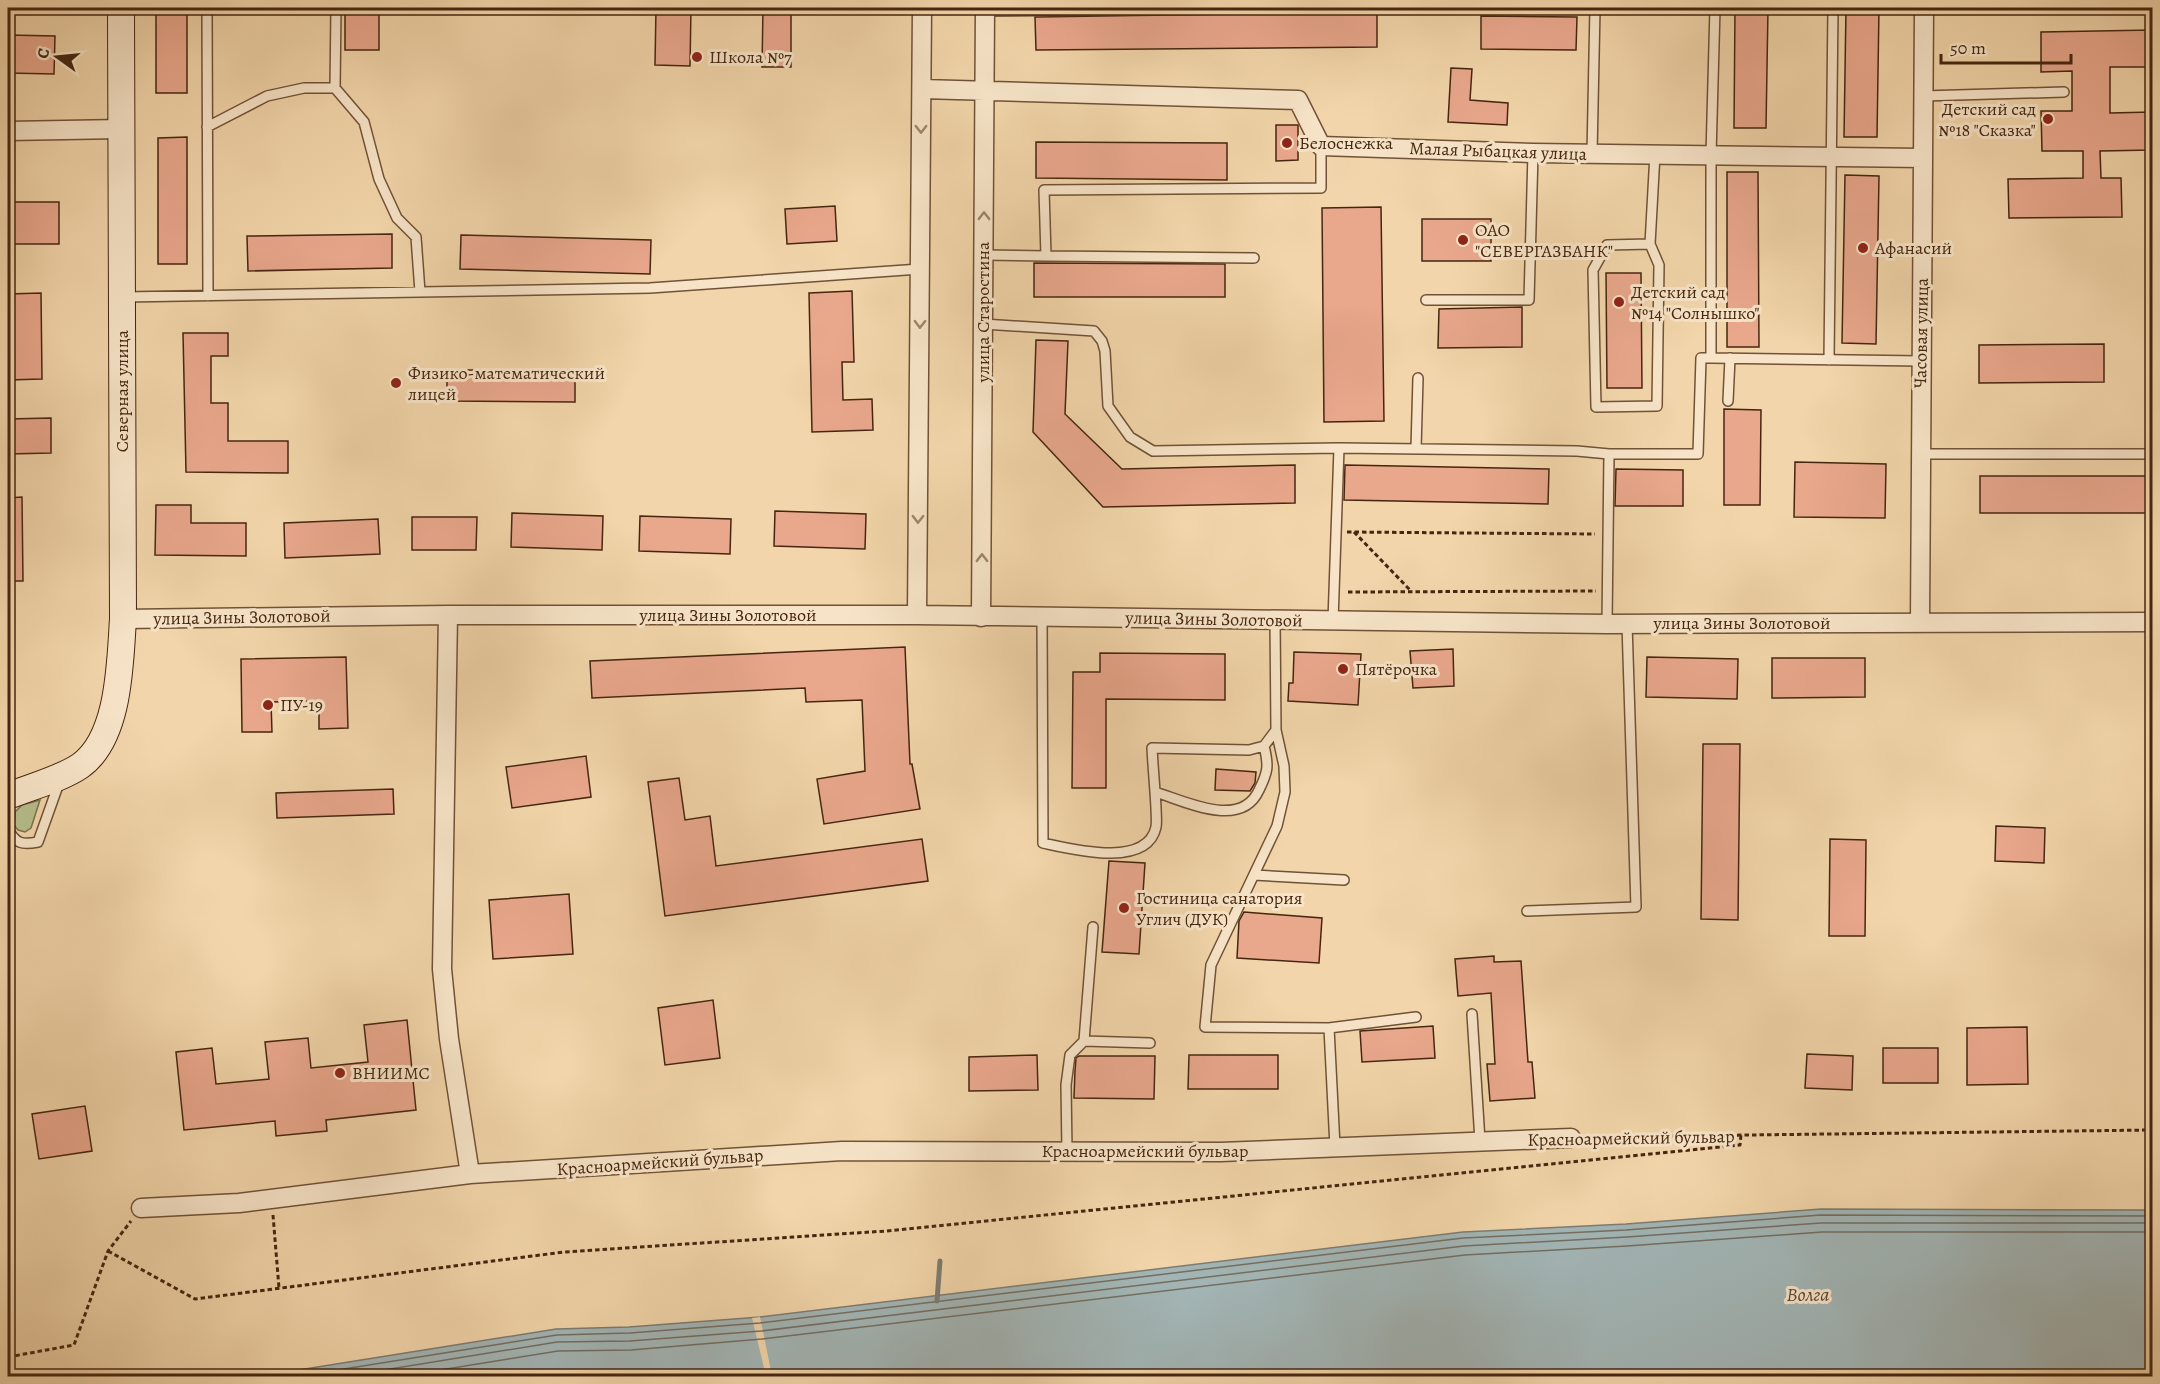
<svg xmlns="http://www.w3.org/2000/svg" width="2160" height="1384" viewBox="0 0 2160 1384" font-family="Alegreya,serif">
	<style>
		.green { fill: #b6be8c; stroke: #7e724e; stroke-width: 1.5 }
		.water { fill: #a2b5b5; stroke: #7d7c73; stroke-width: 1.5 }
		.pier { fill: #f2d5aa }
		.lines { fill: none; stroke-linecap: round; stroke-linejoin: round }
		.shore { stroke: #746e62; stroke-width: 1.5 }
		.stream { stroke: #7d7c73; stroke-width: 5 }
		.building { fill: #e9a78c; stroke: #462610; stroke-width: 1.5 }
		.lane-casing { stroke: #715236; stroke-width: 12 }
		.street-casing { stroke: #715236; stroke-width: 21 }
		.secondary-casing { stroke: #462610; stroke-width: 28 }
		.path { stroke: #462610; stroke-width: 3; stroke-dasharray: 4.5 3; stroke-linecap: butt }
		.lane { stroke: #f7e4c8; stroke-width: 9 }
		.street { stroke: #f7e4c8; stroke-width: 18 }
		.secondary { stroke: #f7e4c8; stroke-width: 26 }
		.oneway { stroke: #9e856c }
		.poi-dot { fill: #8f2418; stroke: #f7e4c8; stroke-width: 2 }
		.labels { text-anchor: middle; stroke-width: 6; stroke-linejoin: round; paint-order: stroke }
		.poi-label { font-size: 18px; fill: #462610; stroke: #f7e4c8; text-anchor: start }
		.street-label { font-size: 18px; fill: #462610; stroke: #f7e4c8 }
		.water-label { font-size: 20px; font-style: italic; fill: #5d4a39; stroke: #f7e4c8 }
	</style>
	<rect width="100%" height="100%" fill="#f2d5aa"/>
	<filter id="stains"><feTurbulence type="fractalNoise" baseFrequency=".00333" numOctaves="4"/><feColorMatrix values="0 0 0 0 .2 0 0 0 0 .09 0 0 0 0 .02 0 0 0 .5 -.17"/></filter>
	<radialGradient id="worn" r=".72"><stop offset=".6" stop-color="#630" stop-opacity="0"/><stop offset="1" stop-color="#630" stop-opacity=".3"/></radialGradient>
	<!-- green -->
	<path class="green" d="M40,800l-9,28 -6,4 -7,-2 -4,-5 1,-13 7,-7z"/>
	<!-- water -->
	<path class="water" d="M1821,1209l331,1v166h-1891l295,-47 73,-2 131,-10 703,-85 163,-8z"/>
	<!-- pier -->
	<path class="pier" d="M760,1317l12,59h-6l-14,-58z"/>
	<g class="lines">
		<!-- shore -->
		<path class="shore" d="M300,1376l257,-41 73,-2 130,-10 703,-85 163,-8 195,-15 331,1
			M347,1376l210,-34 73,-1 131,-10 703,-85 163,-9 194,-14h331
			M403,1376l155,-25 73,-1 131,-11 703,-84 162,-9 195,-14h330"/>
		<!-- stream -->
		<path class="stream" d="M937,1301l3,-40"/>
	</g>
	<!-- building -->
	<path class="building" d="M156,8h31v85h-31z
		M345,8h34v42h-34z
		M656,8h35l-1,58 -35,-1z
		M763,8h28v59h-29z
		M1735,8h33l-2,120h-32z
		M1846,8h33l-2,129h-33z
		M1377,12v35l-341,3 -1,-33z
		M1481,16l96,1 -1,33 -95,-1z
		M2152,30v37h-42v46l42,-1v38l-52,1 1,27h20l1,39 -113,1 -1,-39 75,-1v-27h-41l-1,-40h31v-40l-31,1v-40z
		M8,35l47,1 -1,38 -46,-1z
		M1451,68l21,1 -2,31 38,3 -1,22 -59,-3z
		M1276,125h22v35l-22,1z
		M187,137v127h-29v-126z
		M1036,142l191,1v37l-191,-2z
		M1727,172h31l1,175h-32z
		M1845,175l34,1 -3,168 -34,-1z
		M8,202h51v42h-51z
		M835,206l2,35 -50,3 -2,-35z
		M1381,207l3,214 -60,1 -2,-214z
		M1422,219h69v42h-69z
		M392,234v34l-144,3 -1,-35z
		M461,235l190,5 -1,34 -190,-5z
		M1034,263l191,1v33h-191z
		M1606,273h35l1,115h-35z
		M852,291l2,71h-12l1,38 29,-1 1,31 -61,2 -3,-139z
		M41,293l1,86 -34,1v-86z
		M1522,307v40l-84,1 1,-39z
		M183,333h45v23h-17v47h17v38h60v32l-102,-1z
		M1036,340l32,1 -3,73 57,55 173,-4v38l-192,4 -70,-75z
		M2104,344v38l-125,1v-38z
		M447,370h128v32l-128,-1z
		M1724,409l37,1 -1,95h-36z
		M51,418v35l-43,1v-35z
		M1795,462l91,2 -1,54 -91,-1z
		M1345,465l204,4 -1,35 -204,-4z
		M1616,469l67,1v36h-68z
		M1980,476h172v37h-172z
		M22,497l1,84h-15v-83z
		M156,505h35v18h55v33l-91,-1z
		M775,511l91,3 -1,35 -91,-3z
		M512,513l91,3 -1,34 -91,-3z
		M640,516l91,3 -1,35 -91,-3z
		M412,517h65l-1,33h-64z
		M378,519l2,35 -95,4 -1,-35z
		M905,647l5,117h2l8,45 -96,15 -7,-45 48,-8 -3,-71 -56,2 -1,-14 -213,10 -2,-37z
		M1453,649l1,37 -41,2 -3,-37z
		M1294,652l67,2 -3,51 -70,-4 1,-18h4z
		M1100,653l125,1v46l-119,-1v89h-34l1,-116h27z
		M346,657l2,71 -29,1v-28l-48,1 1,30h-30l-1,-73z
		M1647,657l91,2 -1,40 -91,-2z
		M1772,658h93v39l-93,1z
		M1703,744h37l-2,176 -37,-1z
		M586,756l5,41 -79,11 -6,-41z
		M1216,769l40,3 -1,11 -5,8 -35,-1z
		M679,778l6,42 25,-4 6,50 206,-27 6,42 -263,35 -17,-134z
		M393,789l1,25 -117,4 -1,-25z
		M1996,826l49,2 -1,35 -49,-2z
		M1830,839l36,1 -1,96h-36z
		M1109,861l36,2 -6,91 -37,-2z
		M569,894l4,60 -80,5 -4,-59z
		M1244,912l78,6 -3,45 -82,-5 2,-37z
		M1494,956v6l27,-1 7,101h4l3,36 -45,3 -3,-37h8l-4,-71 -33,3 -3,-37z
		M713,1000l7,58 -55,7 -7,-57z
		M407,1020l9,90 -90,10 1,11 -51,5 -1,-15 -91,9 -8,-78 36,-4 4,36 53,-5 -4,-37 43,-4 3,30 57,-6 -4,-37z
		M1433,1026l2,32 -73,4 -2,-31z
		M2027,1027l1,57 -61,1v-57z
		M1883,1048h55v35h-55z
		M1807,1054l46,2 -1,34 -47,-2z
		M1037,1055l1,35 -69,1v-34z
		M1189,1055h89v34h-90z
		M1079,1056h76l-1,43 -80,-1 1,-27 1,-13z
		M85,1106l7,45 -53,8 -7,-45z"/>
	<g class="lines">
		<defs>
			<path id="lane" d="M207,8l1,288
				M1715,8l-4,147v203l210,3
				M985,11l296,-3
				M335,88l29,34 15,57 18,39 19,19 4,55
				M1923,96l141,-4
				M207,127l60,-31 37,-8h31l1,-80
				M1592,154l3,-146
				M1650,244l9,21 -2,141 -61,1 -3,-137 14,-25 43,-1 5,-90
				M983,255l63,1 -2,-66 277,-2v-42
				M1046,256l208,2
				M124,297l526,-9 270,-19
				M1426,300h103l4,-147
				M983,324l111,7 8,10 3,10 3,55 22,31 23,14 186,-3 -6,173
				M1829,360l4,-352
				M1728,401l2,-43
				M1339,448l238,3 32,3h89l3,-96h10
				M1416,449l2,-71
				M1920,454h232
				M1042,617l1,226c28,6 104,26 113,-16 1,-6 0,-13 0,-19 -1,-20 -3,-40 -4,-60l97,2 15,-4 12,-16 -1,-110
				M1607,624l2,-170
				M1276,730l8,36 1,26 -8,34 -66,139 -6,62 124,1 87,-11
				M1155,792c30,9 86,38 104,-2 9,-18 10,-24 5,-44
				M8,829c8,15 14,16 30,13l21,-59
				M1254,875l90,5
				M1527,911l109,-4 -9,-283
				M1472,1014l8,127
				M1329,1028l6,119
				M1084,1041l66,2
				M1067,1152l-1,-67 4,-30 14,-14 9,-114"/>
			<path id="street" d="M922,89l376,11 23,46 212,7 390,5
				M8,131l113,-2
				M448,615l-6,354 7,70 21,135
				M917,615l5,-607
				M981,617l4,-609
				M123,619l325,-4h469l690,9 545,-2
				M1920,622l4,-614
				M141,1208l98,-5 231,-29 372,-23 379,1 350,-14"/>
			<path id="secondary" d="M8,796c22,-9 53,-17 72,-30 40,-28 40,-104 43,-147l-2,-611"/>
		</defs>
		<!-- lane casing -->
		<use href="#lane" class="lane-casing"/>
		<!-- street casing -->
		<use href="#street" class="street-casing"/>
		<!-- secondary casing -->
		<use href="#secondary" class="secondary-casing"/>
		<!-- path -->
		<path class="path" d="M1347,532l248,2
			M1354,532l57,59
			M1348,592l248,-1
			M1587,1137l565,-7
			M273,1215l6,73
			M108,1251l87,48 369,-47 322,-21 854,-86 1,-10
			M8,1357l66,-12 34,-94 23,-30"/>
		<!-- lane -->
		<use href="#lane" class="lane"/>
		<!-- street -->
		<use href="#street" class="street"/>
		<!-- secondary -->
		<use href="#secondary" class="secondary"/>
	</g>
	<!-- one-way arrows -->
	<defs><path id="oneway-chevron" d="M-2-3.5L2.5 0L-2 3.5" fill="none" stroke-width="1.6" stroke-linecap="round" stroke-linejoin="round" transform="scale(1.5)"/></defs>
	<g class="oneway">
		<use href="#oneway-chevron" transform="translate(921 129) rotate(90)"/>
		<use href="#oneway-chevron" transform="translate(984 216) rotate(-90)"/>
		<use href="#oneway-chevron" transform="translate(920 324) rotate(91)"/>
		<use href="#oneway-chevron" transform="translate(918 519) rotate(91)"/>
		<use href="#oneway-chevron" transform="translate(982 558) rotate(-90)"/>
	</g>
	<!-- markers -->
	<g class="poi-dot">
		<circle cx="697" cy="57" r="6"/>
		<circle cx="2048" cy="119" r="6"/>
		<circle cx="1287" cy="143" r="6"/>
		<circle cx="1463" cy="240" r="6"/>
		<circle cx="1863" cy="248" r="6"/>
		<circle cx="1619" cy="302" r="6"/>
		<circle cx="396" cy="383" r="6"/>
		<circle cx="1343" cy="669" r="6"/>
		<circle cx="268" cy="705" r="6"/>
		<circle cx="1124" cy="908" r="6"/>
		<circle cx="340" cy="1073" r="6"/>
	</g>
	<g class="labels">
		<!-- poi labels -->
		<g class="poi-label">
			<text x="709" y="63">Школа №7</text>
			<text x="2036" y="115" text-anchor="end">Детский сад<tspan x="2036" dy="21">№18 "Сказка"</tspan></text>
			<text x="1299" y="149">Белоснежка</text>
			<text x="1475" y="236">ОАО<tspan x="1475" dy="21">"СЕВЕРГАЗБАНК"</tspan></text>
			<text x="1875" y="254">Афанасий</text>
			<text x="1631" y="298">Детский сад<tspan x="1631" dy="21">№14 "Солнышко"</tspan></text>
			<text x="408" y="379">Физико-математический<tspan x="408" dy="21">лицей</tspan></text>
			<text x="1355" y="675">Пятёрочка</text>
			<text x="280" y="711">ПУ-19</text>
			<text x="1136" y="904">Гостиница санатория<tspan x="1136" dy="21">Углич (ДУК)</tspan></text>
			<text x="352" y="1079">ВНИИМС</text>
		</g>
		<!-- street labels -->
		<g class="street-label">
			<text transform="translate(1498 151) rotate(2)" y="6">Малая Рыбацкая улица</text>
			<text transform="translate(983 312) rotate(-90)" y="6">улица Старостина</text>
			<text transform="translate(1921 333) rotate(-89)" y="6">Часовая улица</text>
			<text transform="translate(122 391) rotate(-90)" y="6">Северная улица</text>
			<text x="728" y="621">улица Зины Золотовой</text>
			<text transform="translate(242 617) rotate(-1)" y="6">улица Зины Золотовой</text>
			<text transform="translate(1214 619) rotate(1)" y="6">улица Зины Золотовой</text>
			<text x="1742" y="629">улица Зины Золотовой</text>
			<text transform="translate(1631 1138) rotate(-1)" y="6">Красноармейский бульвар</text>
			<text x="1145" y="1157">Красноармейский бульвар</text>
			<text transform="translate(660 1162) rotate(-4)" y="6">Красноармейский бульвар</text>
		</g>
		<!-- water labels -->
		<g class="water-label">
			<text x="1808" y="1301">Волга</text>
		</g>
	</g>
	<!-- margin -->
	<rect width="2160" height="1384" fill="none" stroke="#f2d5aa" stroke-width="30"/>
	<rect x="9" y="9" width="2142" height="1366" fill="none" stroke="#462610" stroke-width="3"/>
	<rect x="15" y="15" width="2130" height="1354" fill="none" stroke="#462610" stroke-width="1.5"/>
	<!-- north arrow -->
	<g transform="translate(57 57) rotate(285)" stroke="#f7e4c8" stroke-width="4.5" paint-order="stroke">
	<path d="M0-4.5L10 22L0 15L-10 22Z" fill="#462610"/>
	<text y="-9" font-size="16" font-weight="bold" text-anchor="middle" fill="#462610">С</text>
	</g>
	<!-- scale -->
	<path d="M1941 54v9h130v-9" fill="none" stroke="#462610" stroke-width="3"/>
	<text x="1950" y="54" font-size="18" fill="#462610" stroke="#f7e4c8" stroke-width="4.5" paint-order="stroke">50 m</text>
	<rect width="100%" height="100%" filter="url(#stains)"/>
	<rect width="100%" height="100%" fill="url(#worn)"/>
</svg>
